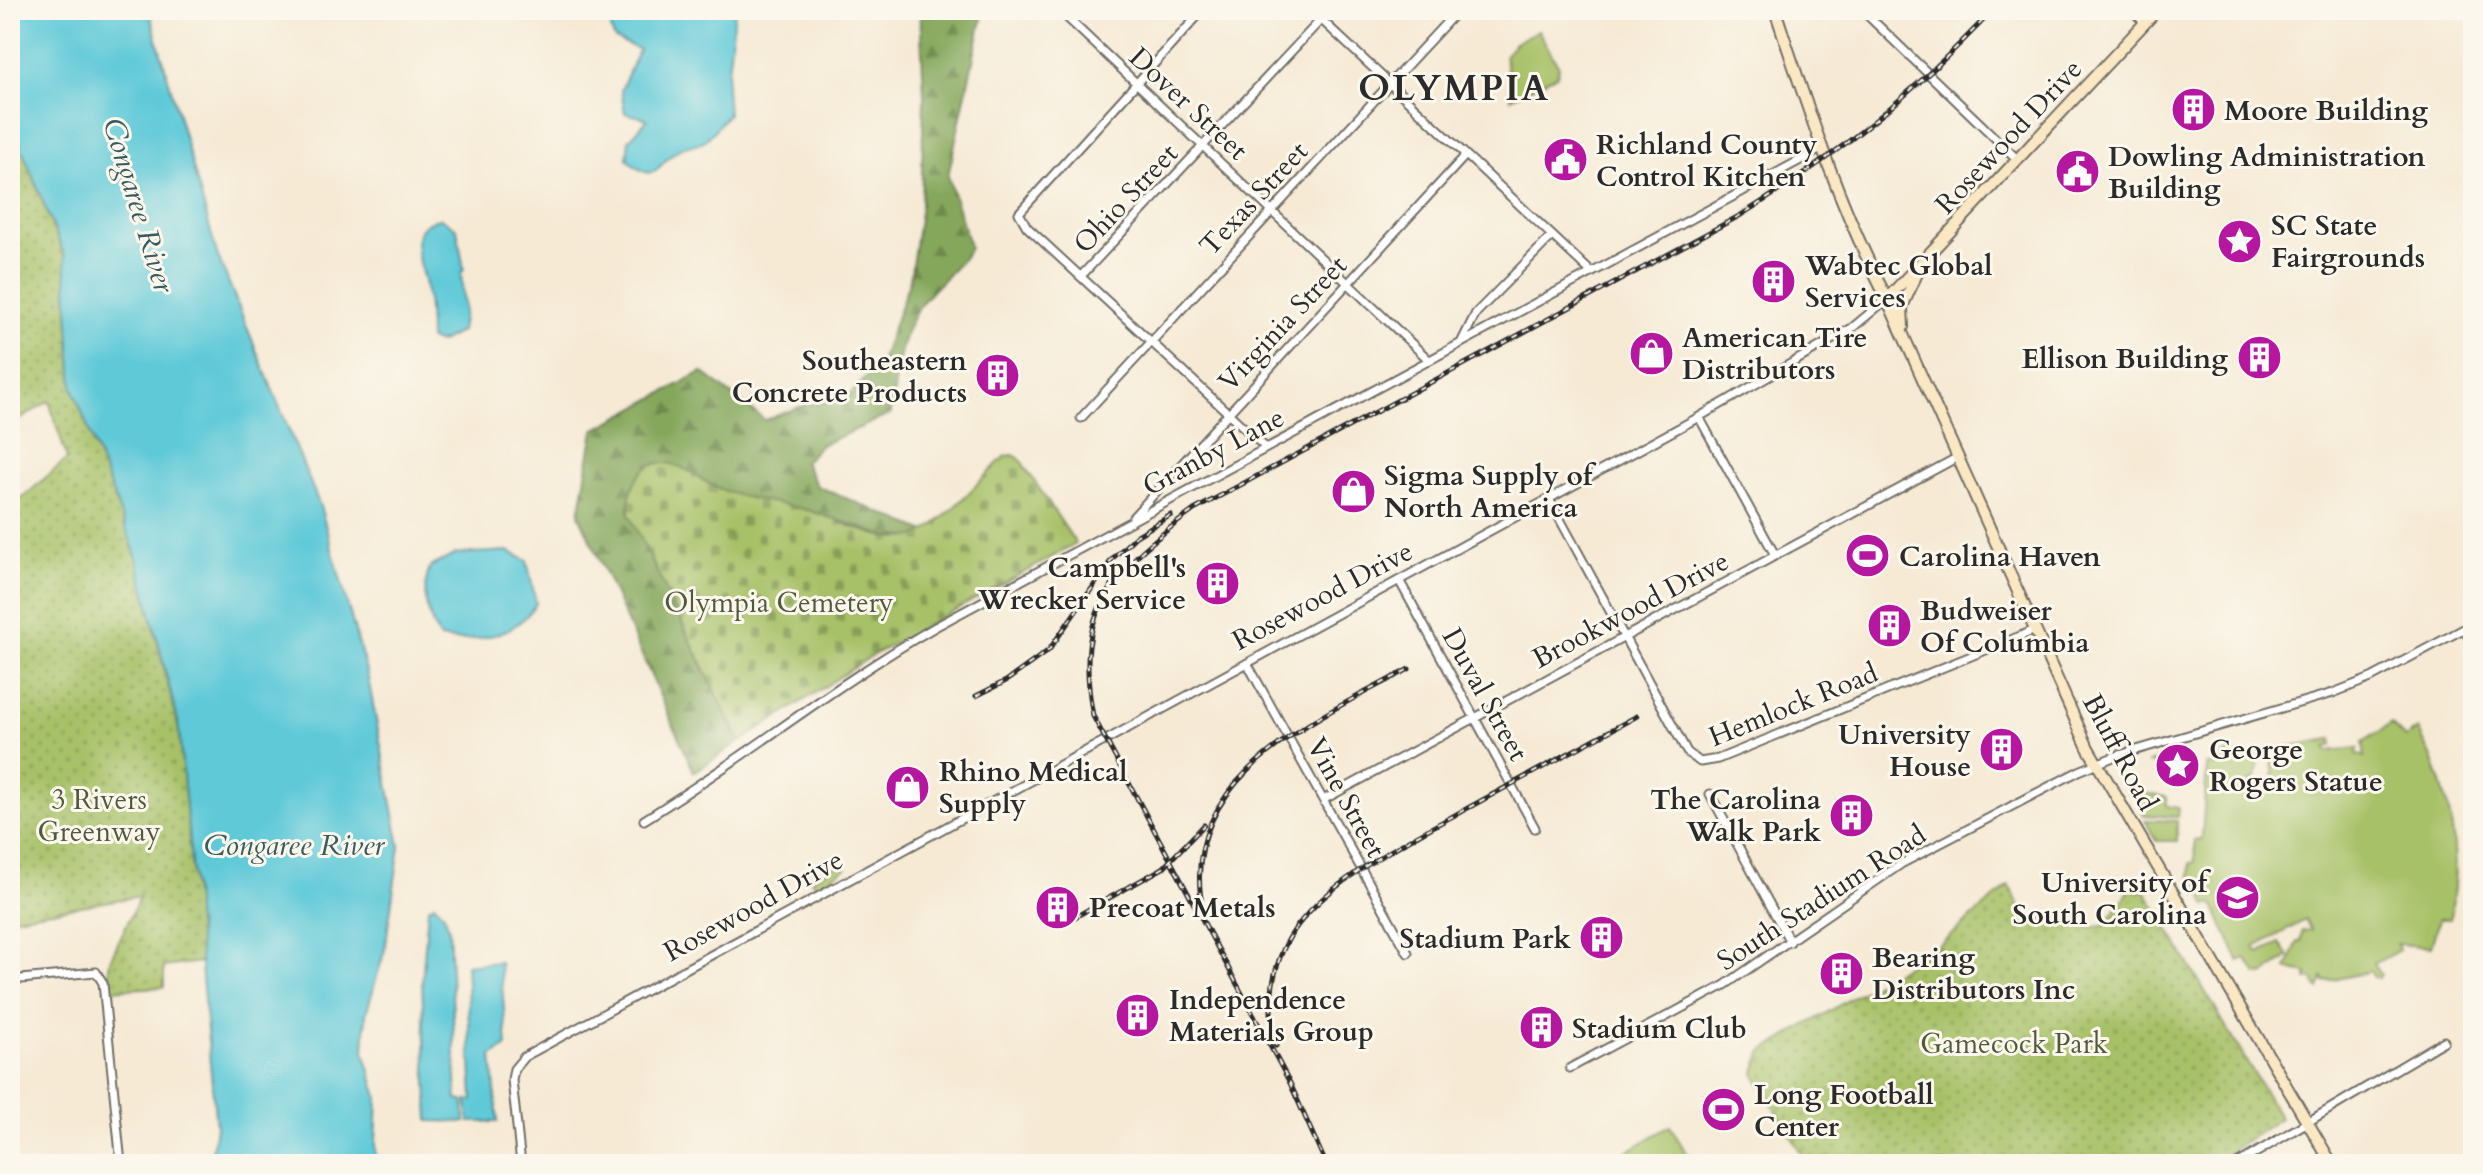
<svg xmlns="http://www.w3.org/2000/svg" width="2483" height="1174" viewBox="0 0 2483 1174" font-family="Cardo,serif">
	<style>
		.green { fill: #a7c168; stroke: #69764a; stroke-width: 2 }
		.forest { fill: url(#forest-firs); stroke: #586944; stroke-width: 2 }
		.cemetery { fill: url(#cemetery-stones); stroke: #69764a; stroke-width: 2 }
		.park { fill: url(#park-dots); stroke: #69764a; stroke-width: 2 }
		.water { fill: #5ec9d8; stroke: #447a82; stroke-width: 2 }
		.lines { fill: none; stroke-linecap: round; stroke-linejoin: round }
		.minor-casing { stroke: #726e66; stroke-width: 11 }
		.secondary-casing { stroke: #726e66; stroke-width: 14 }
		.minor { stroke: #fff; stroke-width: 7 }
		.secondary { stroke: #fae7c3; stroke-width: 10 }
		.rail-casing { stroke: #2b2b2b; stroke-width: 5 }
		.rail { stroke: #fbf7ec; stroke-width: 2; stroke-dasharray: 6; stroke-linecap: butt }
		.labels { text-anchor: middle; stroke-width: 6; stroke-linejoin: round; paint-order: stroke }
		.street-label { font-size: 28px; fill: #2b2b2b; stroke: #fbf7ec }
		.poi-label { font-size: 28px; font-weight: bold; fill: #2b2b2b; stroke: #fbf7ec; text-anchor: start }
		.park-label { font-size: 28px; fill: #50583d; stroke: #fbf7ec }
		.water-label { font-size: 30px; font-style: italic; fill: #3a5a5f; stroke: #fbf7ec }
		.district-label { font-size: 36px; font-weight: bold; letter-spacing: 2px; fill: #2b2b2b; stroke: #fbf7ec }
	</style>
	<defs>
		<pattern id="forest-firs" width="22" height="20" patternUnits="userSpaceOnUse" patternTransform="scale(2)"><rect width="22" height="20" fill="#85a75c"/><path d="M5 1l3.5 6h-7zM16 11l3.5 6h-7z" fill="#6d884c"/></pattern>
		<pattern id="cemetery-stones" width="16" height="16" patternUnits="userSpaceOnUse" patternTransform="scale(2)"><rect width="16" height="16" fill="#a7c168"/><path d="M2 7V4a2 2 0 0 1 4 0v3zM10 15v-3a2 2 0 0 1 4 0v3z" fill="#889d56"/></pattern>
		<pattern id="park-dots" width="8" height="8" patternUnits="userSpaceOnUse" patternTransform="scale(2)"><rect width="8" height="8" fill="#a7c168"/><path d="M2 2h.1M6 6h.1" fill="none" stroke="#889d56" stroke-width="1.8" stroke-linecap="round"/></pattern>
	</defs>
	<rect width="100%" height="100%" fill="#fbf7ec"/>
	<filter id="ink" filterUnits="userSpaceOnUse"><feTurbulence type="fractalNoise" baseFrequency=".0125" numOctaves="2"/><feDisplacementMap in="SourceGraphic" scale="16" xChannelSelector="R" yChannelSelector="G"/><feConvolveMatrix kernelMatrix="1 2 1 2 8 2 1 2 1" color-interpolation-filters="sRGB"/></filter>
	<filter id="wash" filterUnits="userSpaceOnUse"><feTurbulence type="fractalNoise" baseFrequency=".006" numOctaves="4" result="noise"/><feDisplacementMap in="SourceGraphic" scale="32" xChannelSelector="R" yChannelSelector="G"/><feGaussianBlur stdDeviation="1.8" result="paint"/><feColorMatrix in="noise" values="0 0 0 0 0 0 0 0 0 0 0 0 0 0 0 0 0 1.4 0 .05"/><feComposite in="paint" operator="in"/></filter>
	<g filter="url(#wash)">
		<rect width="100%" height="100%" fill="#f6ead5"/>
		<!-- green -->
		<path class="green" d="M1538,30l21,37 -2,8 -46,23 -6,-42 10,-13z
			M2391,724l14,14 13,-9c33,63 44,120 32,190h-11l-8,28 -34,-3 2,6 -25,14 7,11 -2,4 -6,-2 -2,-6 -46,11 -2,-4 -4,11 -7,-11 -5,1v-6l-20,-4 11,-28h3l1,-10 9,-1 -6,-10 -50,27 4,6 21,-10 9,13 -25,19 -7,-1 -12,-16 -6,3 -26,-57 -7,2 -6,-21 -5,1 -5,-6v-17l5,-1 -1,-22 8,-1 5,-74 11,1 2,-8 7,-5 27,6 5,8 -4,11 -5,3 34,12v-14l-10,1 -2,-21 16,-2 -1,-3h-6l-1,-6 52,-9 1,6 -7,2 1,4 31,-3 -1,6 8,3 -2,-15z
			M2177,752l12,6 -3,6 -11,-5 -3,10 -23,-6z
			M2136,792l31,5v9l11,2 -1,9 -33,-2z
			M2145,820l32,1v20h-21z
			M842,862l4,6 -31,18 -4,-6z
			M1670,1126l23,38h-63l-6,-11z"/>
		<!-- forest -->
		<path class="forest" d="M920,10h64l-36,166 22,72c-14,24 -39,39 -53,62 -19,31 -21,69 -26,104l-70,31 -17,17 13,24 109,46 -12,5 -29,-1 -77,-26 -52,-8 -37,-13 -38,-21 -24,-5c-21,9 -29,28 -28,51l111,228 -46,30 -115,-258 15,-84 108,-58 63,48 40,-15 41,-6 35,-38 29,-82 11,-74 3,-109z"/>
		<!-- cemetery -->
		<path class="cemetery" d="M1013,455l6,3 57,86 -203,111 -133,87 -111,-228c-1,-21 8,-50 32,-51 21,-2 41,20 60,27 30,11 59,12 89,21 32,9 71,34 105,25 21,-5 72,-63 90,-80z"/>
		<!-- park -->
		<path class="park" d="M10,119l55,139 8,130 64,170 41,168 23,236 -37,5v20l-58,3 4,-30 30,-64 -130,22v-409l57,-50 -18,-58 -39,25z
			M2009,886l19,36c27,-11 48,10 76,4l28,-39 13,3 135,228 -68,46h-404l-54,-90 9,-23 175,-105z"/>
		<!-- water -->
		<path class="water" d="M10,10h139l68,244 103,252 48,172 32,168 -15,103 -19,65 -2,38 14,45 -3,67h-165l6,-37 -38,-406 -41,-163 -64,-170 -8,-132 -55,-137z
			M613,10h122l-9,78 2,26c-8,8 -16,23 -26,28 -8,3 -17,4 -24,8 -21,13 -22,38 -51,9l2,-19 19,-21 -23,-6 -4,-23 18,-41 -24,-10 -4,-8z
			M441,218l16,11 7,41 -3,3 3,37 -3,21 -22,12 -10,-4c0,-18 -1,-40 -5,-58 -6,-26 -20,-54 17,-63z
			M508,551l19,10 9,42c-18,33 -63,41 -96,35 -14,-22 -19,-47 -10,-71l26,-13z
			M434,904l10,10 5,15 8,171 7,1 1,21 -36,-1 -7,-137 6,-76z
			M500,962l7,84 -15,10 6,66h-29l-2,-21 6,-1 -7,-135z"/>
	</g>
	<g filter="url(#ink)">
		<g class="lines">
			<defs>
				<path id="minor" d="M1059,10l370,350
					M1203,10l-184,203 8,14 239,221
					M1311,10l279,261
					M1862,10l156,150
					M2132,10l13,13
					M1082,275l248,-265
					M1462,341l14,-28 75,-76
					M1699,417l76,138
					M1081,418l377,-408
					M1549,499l138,253 13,10 18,-3 317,-129
					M1133,517l332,-361
					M1399,580l136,248
					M2464,629l9,14
					M1247,663l161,290
					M1710,794l80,148
					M1323,800l635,-343
					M644,820c99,-61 190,-135 291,-193l886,-478
					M96,972l7,11 18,181
					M10,980l86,-8
					M1570,1068l155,-83 176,-121 178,-93 37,-15 217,-63 38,-15 102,-54
					M10,1159l1,5
					M521,1164l-9,-84 2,-11 10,-12 1175,-640 153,-89 35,-29
					M2237,1164l207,-123"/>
				<path id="secondary" d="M1775,10c33,99 64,196 112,289l201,449 244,416
					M1887,299l270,-289
					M1903,327l-1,-20 18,-40"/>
			</defs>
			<!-- minor casing -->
			<use href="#minor" class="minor-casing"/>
			<!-- secondary casing -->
			<use href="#secondary" class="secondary-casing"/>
			<!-- minor -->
			<use href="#minor" class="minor"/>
			<!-- secondary -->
			<use href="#secondary" class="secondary"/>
			<defs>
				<path id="rail" d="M976,696l30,-15 43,-31 64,-92 23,-22 35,-21
					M1203,910c-28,-132 112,-190 206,-241
					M1075,917l88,-49 41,-43
					M1276,1046c-11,-41 -4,-87 22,-121 38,-51 123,-91 179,-122 54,-29 107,-58 160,-87
					M1326,1164l-36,-81 -197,-367c-20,-107 20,-147 101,-206l547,-295c100,-62 171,-120 252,-205"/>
			</defs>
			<!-- rail casing -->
			<use href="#rail" class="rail-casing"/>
			<!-- rail -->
			<use href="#rail" class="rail"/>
		</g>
	</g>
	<!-- icons -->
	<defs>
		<symbol id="building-disc" viewBox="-11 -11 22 22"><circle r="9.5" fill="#b5179e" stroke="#fbf7ec"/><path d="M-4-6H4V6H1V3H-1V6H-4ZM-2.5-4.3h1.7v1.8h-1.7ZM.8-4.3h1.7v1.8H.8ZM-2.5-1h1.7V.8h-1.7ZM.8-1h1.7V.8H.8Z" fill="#fff"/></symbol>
		<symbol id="civic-disc" viewBox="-11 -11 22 22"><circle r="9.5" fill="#b5179e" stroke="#fbf7ec"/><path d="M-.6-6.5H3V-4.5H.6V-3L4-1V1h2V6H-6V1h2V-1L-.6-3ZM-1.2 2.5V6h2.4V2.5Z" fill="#fff"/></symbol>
		<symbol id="sight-disc" viewBox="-11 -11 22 22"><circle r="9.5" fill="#b5179e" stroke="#fbf7ec"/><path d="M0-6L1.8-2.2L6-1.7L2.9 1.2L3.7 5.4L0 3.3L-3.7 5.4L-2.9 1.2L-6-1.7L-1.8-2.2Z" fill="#fff"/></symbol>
		<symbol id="shop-disc" viewBox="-11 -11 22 22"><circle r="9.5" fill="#b5179e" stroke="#fbf7ec"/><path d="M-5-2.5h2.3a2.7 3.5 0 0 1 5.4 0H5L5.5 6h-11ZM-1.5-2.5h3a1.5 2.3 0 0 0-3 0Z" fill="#fff"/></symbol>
		<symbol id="stadium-disc" viewBox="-11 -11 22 22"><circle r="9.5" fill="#b5179e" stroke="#fbf7ec"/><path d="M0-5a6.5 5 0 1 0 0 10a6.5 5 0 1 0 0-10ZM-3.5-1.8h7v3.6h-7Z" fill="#fff"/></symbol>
		<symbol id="university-disc" viewBox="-11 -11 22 22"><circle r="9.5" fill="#b5179e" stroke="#fbf7ec"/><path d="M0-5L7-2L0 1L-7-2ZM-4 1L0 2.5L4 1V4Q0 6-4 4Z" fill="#fff"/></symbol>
	</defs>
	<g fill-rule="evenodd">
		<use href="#building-disc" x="2168" y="84" width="51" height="51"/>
		<use href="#civic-disc" x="1540" y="134" width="51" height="51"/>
		<use href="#civic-disc" x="2052" y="146" width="51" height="51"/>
		<use href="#sight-disc" x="2214" y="216" width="51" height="51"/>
		<use href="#building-disc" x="1748" y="256" width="51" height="51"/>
		<use href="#shop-disc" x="1626" y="328" width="51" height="51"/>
		<use href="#building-disc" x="2234" y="332" width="51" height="51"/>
		<use href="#building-disc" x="972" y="350" width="51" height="51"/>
		<use href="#shop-disc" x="1328" y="466" width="51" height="51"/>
		<use href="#stadium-disc" x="1842" y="530" width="51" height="51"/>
		<use href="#building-disc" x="1192" y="558" width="51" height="51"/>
		<use href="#building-disc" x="1864" y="600" width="51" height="51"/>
		<use href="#building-disc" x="1976" y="724" width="51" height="51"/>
		<use href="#sight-disc" x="2152" y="740" width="51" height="51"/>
		<use href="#shop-disc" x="882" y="762" width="51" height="51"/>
		<use href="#building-disc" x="1826" y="790" width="51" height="51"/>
		<use href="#university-disc" x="2212" y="872" width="51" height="51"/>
		<use href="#building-disc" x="1032" y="882" width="51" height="51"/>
		<use href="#building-disc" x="1576" y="912" width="51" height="51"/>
		<use href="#building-disc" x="1816" y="948" width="51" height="51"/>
		<use href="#building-disc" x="1112" y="990" width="51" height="51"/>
		<use href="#building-disc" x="1516" y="1002" width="51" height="51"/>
		<use href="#stadium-disc" x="1698" y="1084" width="51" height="51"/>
	</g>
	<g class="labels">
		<!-- street labels -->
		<g class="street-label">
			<text transform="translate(1189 103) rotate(43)" y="10">Dover Street</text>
			<text transform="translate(2008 136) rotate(-47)" y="10">Rosewood Drive</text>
			<text transform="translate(1125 198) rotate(-47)" y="10">Ohio Street</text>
			<text transform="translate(1253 198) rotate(-47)" y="10">Texas Street</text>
			<text transform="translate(1282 323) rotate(-47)" y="10">Virginia Street</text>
			<text transform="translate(1213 451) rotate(-28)" y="10">Granby Lane</text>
			<text transform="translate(1322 595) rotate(-28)" y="10">Rosewood Drive</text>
			<text transform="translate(1630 609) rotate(-28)" y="10">Brookwood Drive</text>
			<text transform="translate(1486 694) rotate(61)" y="10">Duval Street</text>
			<text transform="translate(1793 704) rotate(-22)" y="10">Hemlock Road</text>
			<text transform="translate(2121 752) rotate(62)" y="10">Bluff Road</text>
			<text transform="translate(1347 797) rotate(61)" y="10">Vine Street</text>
			<text transform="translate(1821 897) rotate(-33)" y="10">South Stadium Road</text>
			<text transform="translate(753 905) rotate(-29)" y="10">Rosewood Drive</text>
		</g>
		<!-- poi labels -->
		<g class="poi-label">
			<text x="2224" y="120">Moore Building</text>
			<text x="1596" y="154">Richland County<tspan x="1596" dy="32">Control Kitchen</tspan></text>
			<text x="2108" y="166">Dowling Administration<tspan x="2108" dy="32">Building</tspan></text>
			<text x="2271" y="235">SC State<tspan x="2271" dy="32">Fairgrounds</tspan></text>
			<text x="1805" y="275">Wabtec Global<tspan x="1805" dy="32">Services</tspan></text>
			<text x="1682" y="347">American Tire<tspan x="1682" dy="32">Distributors</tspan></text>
			<text x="2228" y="368" text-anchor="end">Ellison Building</text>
			<text x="967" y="370" text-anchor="end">Southeastern<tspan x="967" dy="32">Concrete Products</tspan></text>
			<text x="1384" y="485">Sigma Supply of<tspan x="1384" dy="32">North America</tspan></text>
			<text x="1899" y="566">Carolina Haven</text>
			<text x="1186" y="577" text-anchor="end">Campbell's<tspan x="1186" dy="32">Wrecker Service</tspan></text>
			<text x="1920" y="620">Budweiser<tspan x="1920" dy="32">Of Columbia</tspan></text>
			<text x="1971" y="744" text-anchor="end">University<tspan x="1971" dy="32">House</tspan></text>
			<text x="2209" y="759">George<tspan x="2209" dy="32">Rogers Statue</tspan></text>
			<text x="939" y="781">Rhino Medical<tspan x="939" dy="32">Supply</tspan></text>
			<text x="1821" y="809" text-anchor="end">The Carolina<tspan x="1821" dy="32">Walk Park</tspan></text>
			<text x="2207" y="892" text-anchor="end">University of<tspan x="2207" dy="32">South Carolina</tspan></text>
			<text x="1089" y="917">Precoat Metals</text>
			<text x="1571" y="948" text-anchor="end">Stadium Park</text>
			<text x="1872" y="967">Bearing<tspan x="1872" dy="32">Distributors Inc</tspan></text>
			<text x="1169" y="1009">Independence<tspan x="1169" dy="32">Materials Group</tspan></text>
			<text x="1572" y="1038">Stadium Club</text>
			<text x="1754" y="1104">Long Football<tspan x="1754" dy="32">Center</tspan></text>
		</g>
		<!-- park labels -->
		<g class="park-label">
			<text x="779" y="612">Olympia Cemetery</text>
			<text x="99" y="809">3 Rivers<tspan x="99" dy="32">Greenway</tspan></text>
			<text x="2014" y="1053">Gamecock Park</text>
		</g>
		<!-- water labels -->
		<g class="water-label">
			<text transform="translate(139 205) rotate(73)" y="10">Congaree River</text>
			<text x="294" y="855">Congaree River</text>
		</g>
		<!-- district labels -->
		<g class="district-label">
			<text x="1454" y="100">OLYMPIA</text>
		</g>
	</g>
	<!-- margin -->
	<rect width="2483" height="1174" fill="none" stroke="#fbf7ec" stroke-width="40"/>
</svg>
